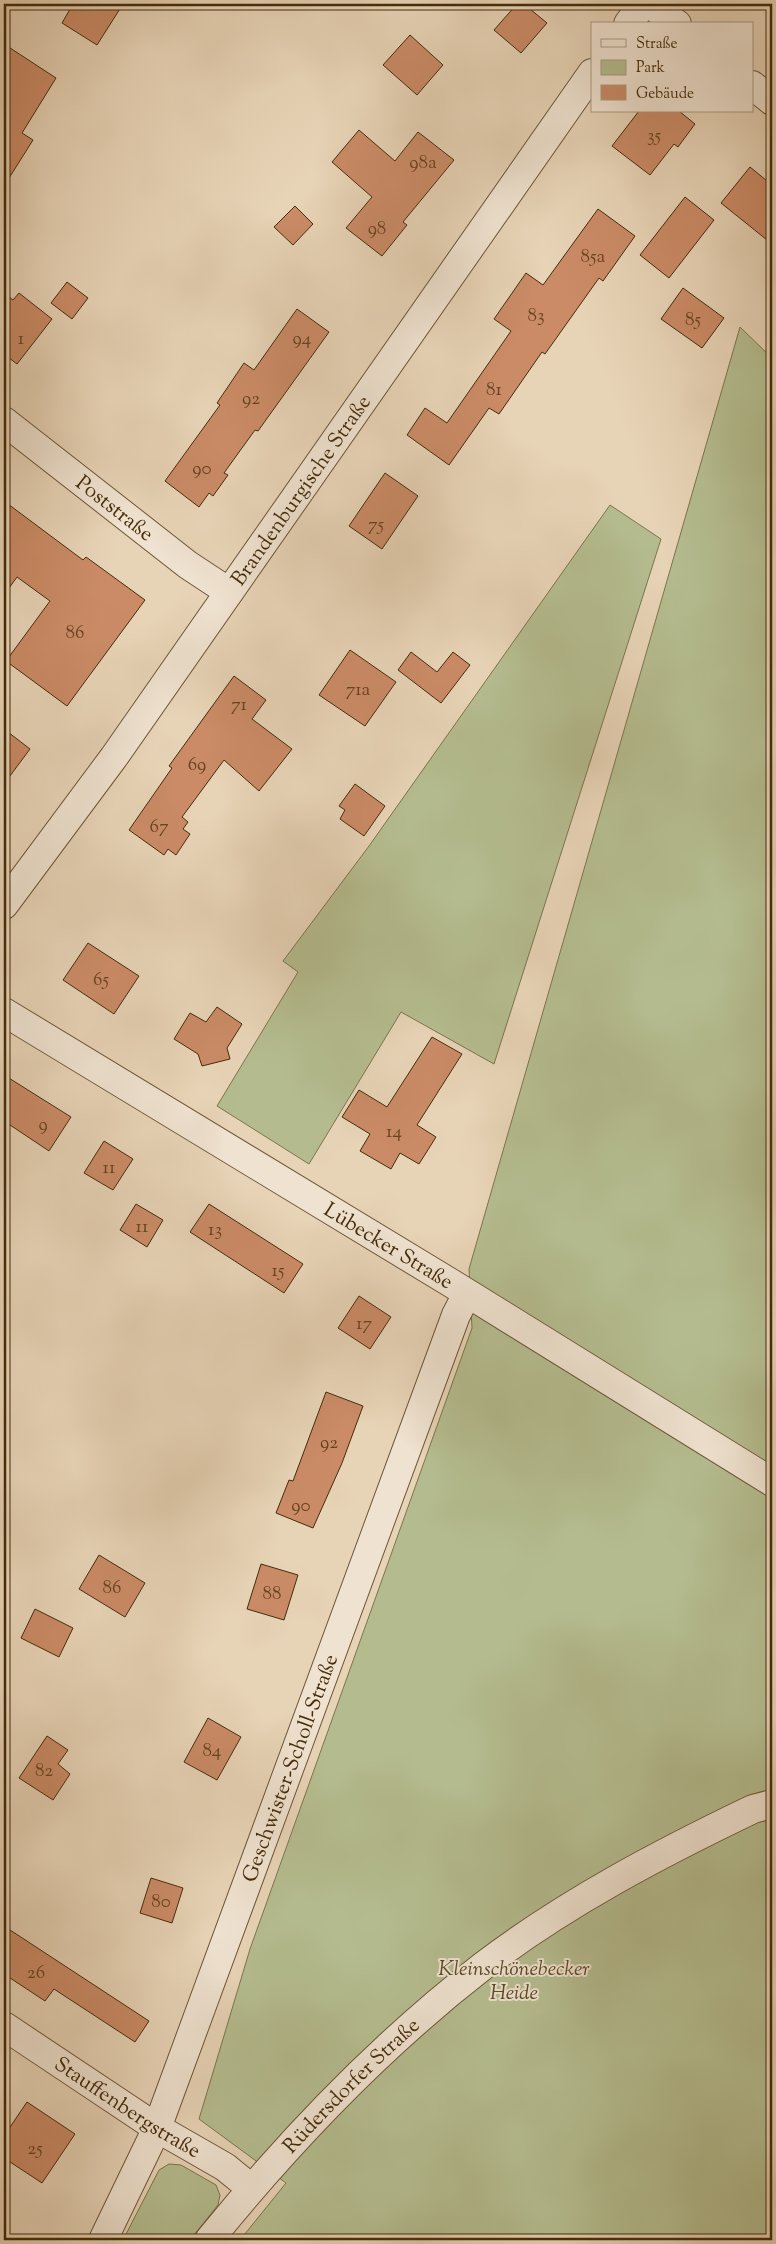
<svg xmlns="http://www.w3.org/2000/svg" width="776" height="2244" viewBox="0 0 776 2244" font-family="'Sorts Mill Goudy',serif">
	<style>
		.green { fill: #b4bc8f; stroke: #7c744c }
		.building { fill: #ca8b66; stroke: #452c0a }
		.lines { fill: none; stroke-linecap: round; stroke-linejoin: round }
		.minor-casing { stroke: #6e5635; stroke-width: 30 }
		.tertiary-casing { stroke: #6e5635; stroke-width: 30 }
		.minor { stroke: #efe2d0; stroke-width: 28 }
		.tertiary { stroke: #efe2d0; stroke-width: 28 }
		.labels { text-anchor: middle; stroke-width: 4; stroke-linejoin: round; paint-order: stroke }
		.number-label { font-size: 19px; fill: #664421 }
		.street-label { font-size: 21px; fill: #452c0a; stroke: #efe2d0 }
		.park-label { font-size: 21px; font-style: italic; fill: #5b4925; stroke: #efe2d0 }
	</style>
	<rect width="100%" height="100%" fill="#e7d3b6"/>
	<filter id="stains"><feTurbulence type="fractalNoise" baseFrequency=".004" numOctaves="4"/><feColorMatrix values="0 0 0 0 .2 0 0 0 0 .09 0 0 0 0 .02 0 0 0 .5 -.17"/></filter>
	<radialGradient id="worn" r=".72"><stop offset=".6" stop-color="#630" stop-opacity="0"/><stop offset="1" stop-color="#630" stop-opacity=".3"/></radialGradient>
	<!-- green -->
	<path class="green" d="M740,327l32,31v1882h-532l46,-57 -87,-64 51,-170 222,-621 -3,-59z
		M610,505l51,34 -167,525 -93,-52 -92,152 -92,-58 81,-134 -15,-11 86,-115z
		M169,2164l12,1 35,20 4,10 -2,10 -28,35h-67l36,-70z"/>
	<!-- building -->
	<path class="building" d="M73,4h50l-26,41 -35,-22z
		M517,4h7l23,19 -26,30 -27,-23z
		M410,35l33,30 -26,30 -34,-30z
		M4,44l52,34 -34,55 11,7 -29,46z
		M639,111h40l16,13 -17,23 -4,-3 -24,31 -38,-29z
		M359,130l36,31 23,-29 36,28 -51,62 4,3 -25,31 -36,-28 26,-31 -40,-35z
		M750,167l22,18v59l-51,-41z
		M685,197l29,23 -45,58 -29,-23z
		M295,206l18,18 -20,21 -19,-18z
		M598,209l37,27 -32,45 -4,-3 -54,76 -3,-2 -43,62 -10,-6 -40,57 -42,-30 18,-27 22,15 64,-92 -17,-12 32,-46 17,12z
		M67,282l21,16 -16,21 -21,-16z
		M683,288l41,30 -22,30 -41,-29z
		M4,293l9,7 6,-7 33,26 -35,45 -13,-10z
		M297,309l32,23 -71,99 -3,-1 -31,43 4,2 -15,21 -4,-3 -10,14 -34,-26 55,-76 -3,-2 27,-40 10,7z
		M385,473l33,23 -36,53 -33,-23z
		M4,501l79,59 3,-3 59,43 -78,106 -61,-45 44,-60 -33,-24 -13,18z
		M350,650l46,32 -31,44 -46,-31z
		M411,652l26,20 16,-20 17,13 -29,38 -43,-33z
		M234,676l32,24 -14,19 40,30 -33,42 -35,-31 -42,57 6,5 -5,7 7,5 -14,21 -8,-6 -4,6 -35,-25 43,-62 -3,-2z
		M4,729l26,20 -26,35z
		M355,784l30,22 -21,30 -24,-17 5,-9 -6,-4z
		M88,943l51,33 -25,38 -51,-34z
		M217,1007l25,17 -15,24 3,11 -28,7 -4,-12 -24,-15 16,-26 16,9z
		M432,1037l30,17 -45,71 19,12 -17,27 -19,-11 -9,16 -31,-18 10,-17 -28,-17 17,-27 28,17z
		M4,1075l67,42 -22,34 -45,-30z
		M104,1141l29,18 -20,31 -29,-17z
		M136,1204l27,16 -16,27 -27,-17z
		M209,1204l94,60 -19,29 -94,-61z
		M359,1296l32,21 -21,32 -32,-21z
		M326,1392l37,14 -21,57 -29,65 -37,-15 13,-33 4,1z
		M99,1555l46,28 -20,34 -46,-28z
		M261,1564l37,11 -14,45 -37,-11z
		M35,1609l38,19 -14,29 -38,-19z
		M208,1718l33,19 -24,43 -33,-18z
		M47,1736l21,14 -10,14 12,10 -17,26 -34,-22z
		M151,1878l32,10 -11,35 -32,-10z
		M4,1926l145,95 -14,21 -81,-53 -9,12 -41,-27z
		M27,2102l48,32 -33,49 -38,-25v-22z"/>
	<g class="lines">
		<defs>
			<g id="minor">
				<path d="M650,4l27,20"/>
				<path d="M752,85l20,16"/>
				<path id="s1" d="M4,421l184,144 41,27"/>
				<path id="s2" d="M4,2026l153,102 68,39 26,21"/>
				<path id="s3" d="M103,2240l54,-112 299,-813 11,-21"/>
			</g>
			<g id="tertiary">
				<path d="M628,24l15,-20"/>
				<path id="s4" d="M4,905l110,-148 478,-684"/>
				<path id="s5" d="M4,1012l447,271 321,199"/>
				<path id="s6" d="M209,2240c81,-100 172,-195 274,-274 83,-63 176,-112 270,-157l19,-5"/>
			</g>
		</defs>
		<!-- minor casing -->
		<use href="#minor" class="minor-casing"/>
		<!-- tertiary casing -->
		<use href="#tertiary" class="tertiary-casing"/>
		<!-- minor -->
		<use href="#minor" class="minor"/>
		<!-- tertiary -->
		<use href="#tertiary" class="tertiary"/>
	</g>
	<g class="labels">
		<!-- number labels -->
		<g class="number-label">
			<text x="654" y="141">35</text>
			<text x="423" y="168">98a</text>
			<text x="377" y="234">98</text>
			<text x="593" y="262">85a</text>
			<text x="536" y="321">83</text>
			<text x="693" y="325">85</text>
			<text x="21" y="344">1</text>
			<text x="302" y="344">94</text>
			<text x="494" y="395">81</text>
			<text x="251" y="404">92</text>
			<text x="202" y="474">90</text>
			<text x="376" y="530">75</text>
			<text x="75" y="638">86</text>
			<text x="358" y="695">71a</text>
			<text x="239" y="710">71</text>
			<text x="197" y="770">69</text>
			<text x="159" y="832">67</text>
			<text x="101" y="985">65</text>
			<text x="43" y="1130">9</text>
			<text x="394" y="1137">14</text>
			<text x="109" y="1173">11</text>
			<text x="142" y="1232">11</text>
			<text x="215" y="1235">13</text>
			<text x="278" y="1276">15</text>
			<text x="364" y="1329">17</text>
			<text x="329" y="1448">92</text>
			<text x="301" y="1511">90</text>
			<text x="112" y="1593">86</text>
			<text x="272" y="1599">88</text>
			<text x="212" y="1756">84</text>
			<text x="44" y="1776">82</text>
			<text x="161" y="1907">80</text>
			<text x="36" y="1978">26</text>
			<text x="35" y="2154">25</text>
		</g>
		<!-- street labels -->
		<g class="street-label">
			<text dy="7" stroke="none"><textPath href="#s4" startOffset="510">Brandenburgische Straße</textPath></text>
			<text dy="7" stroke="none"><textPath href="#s1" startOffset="141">Poststraße</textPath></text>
			<text dy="7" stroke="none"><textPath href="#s5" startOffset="450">Lübecker Straße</textPath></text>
			<text dy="7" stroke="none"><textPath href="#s3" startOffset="508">Geschwister-Scholl-Straße</textPath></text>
			<text dy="7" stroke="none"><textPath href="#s6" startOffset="210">Rüdersdorfer Straße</textPath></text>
			<text dy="7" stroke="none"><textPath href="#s2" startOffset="148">Stauffenbergstraße</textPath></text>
		</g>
		<!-- park labels -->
		<g class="park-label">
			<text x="514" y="1975">Kleinschönebecker<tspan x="514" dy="24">Heide</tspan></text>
		</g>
	</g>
	<!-- margin -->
	<rect width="776" height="2244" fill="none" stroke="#e7d3b6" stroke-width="20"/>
	<rect x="5" y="5" width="766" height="2234" fill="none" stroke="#452c0a" stroke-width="2.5"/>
	<rect x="10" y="10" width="756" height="2224" fill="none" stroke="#452c0a"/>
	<!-- legend -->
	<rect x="591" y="22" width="162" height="90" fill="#efe2d0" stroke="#ab9981"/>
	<rect x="601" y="39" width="25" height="8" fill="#efe2d0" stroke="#ab9981"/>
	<text x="636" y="48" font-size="15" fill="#452c0a">Straße</text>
	<rect x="601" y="60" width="25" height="15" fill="#b4bc8f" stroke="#ab9981"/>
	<text x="636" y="72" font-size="15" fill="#452c0a">Park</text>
	<rect x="601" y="85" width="25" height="15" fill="#ca8b66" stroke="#ab9981"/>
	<text x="636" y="98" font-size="15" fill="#452c0a">Gebäude</text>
	<rect width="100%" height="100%" filter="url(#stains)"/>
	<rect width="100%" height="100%" fill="url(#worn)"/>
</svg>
